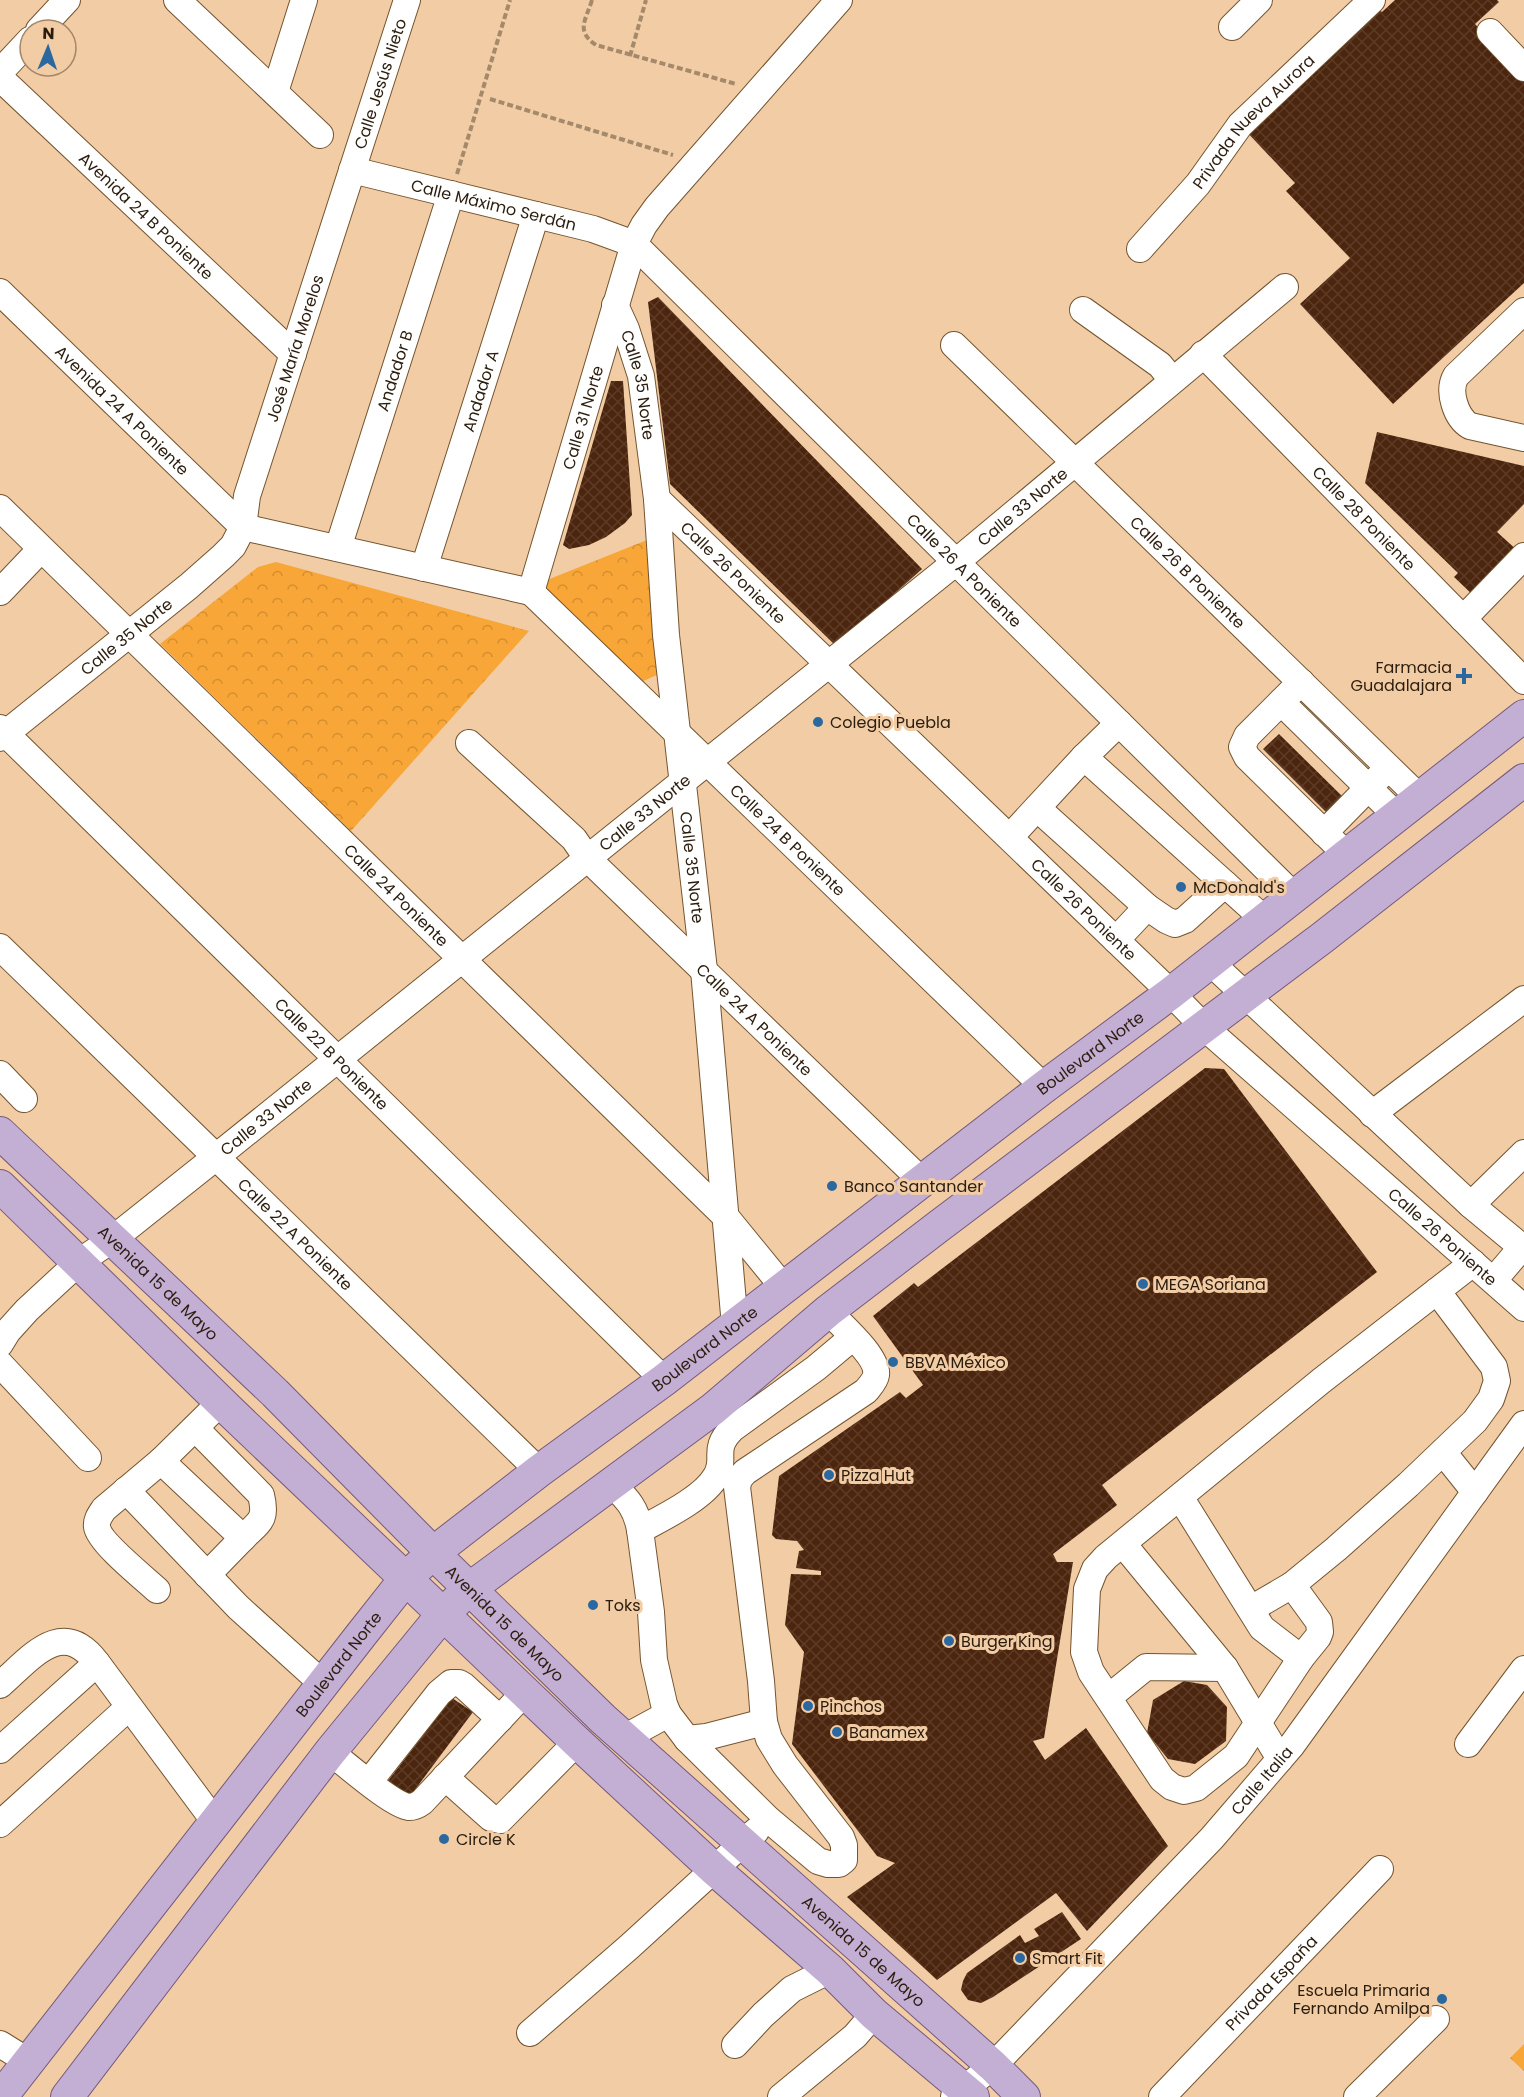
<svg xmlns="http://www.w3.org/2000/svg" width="1524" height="2097" viewBox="0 0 1524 2097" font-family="Poppins,sans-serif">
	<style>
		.park { fill: url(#park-crowns) }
		.building { fill: url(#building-cross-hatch) }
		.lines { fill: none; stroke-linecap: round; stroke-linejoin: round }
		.minor-casing { stroke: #74542f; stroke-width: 28 }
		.major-casing { stroke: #74597c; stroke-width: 34 }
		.path { stroke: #a5896b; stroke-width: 4; stroke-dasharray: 6 3; stroke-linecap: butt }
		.minor { stroke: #fff; stroke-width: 26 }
		.major { stroke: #c4afd4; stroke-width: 32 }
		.poi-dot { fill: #2c68a0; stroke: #f1cca4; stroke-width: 2 }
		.labels { text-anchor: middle; stroke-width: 6; stroke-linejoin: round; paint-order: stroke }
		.street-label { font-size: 16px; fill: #2b1d0e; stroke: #f1cca4 }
		.poi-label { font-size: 16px; fill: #2b1d0e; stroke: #f1cca4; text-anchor: start }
	</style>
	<defs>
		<pattern id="park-crowns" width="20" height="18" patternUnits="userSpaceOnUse" patternTransform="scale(1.5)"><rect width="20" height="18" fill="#f8a637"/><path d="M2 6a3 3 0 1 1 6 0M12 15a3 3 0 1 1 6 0" fill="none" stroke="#d58e2f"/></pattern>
		<pattern id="building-cross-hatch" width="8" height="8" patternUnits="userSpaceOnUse" patternTransform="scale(1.5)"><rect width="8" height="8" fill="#4c250e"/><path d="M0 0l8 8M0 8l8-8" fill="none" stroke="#5d3c27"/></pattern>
	</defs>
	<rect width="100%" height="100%" fill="#f1cca4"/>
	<!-- park -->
	<path class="park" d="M652,538l7,136 -20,9 -92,-86v-17z
		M276,562l253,69 -178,200 -191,-187 98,-77z
		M1524,2044v27l-14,-13z"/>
	<!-- building -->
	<path class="building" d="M1395,0h102l2,2 -24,22 49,52v207l-131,121 -93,-100 50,-46 -64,-67 9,-8 -51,-54 130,-123 8,6z
		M658,297l264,272 -86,77 -166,-162 -22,-182z
		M611,381h12l9,134 -7,8 -19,14 -17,8 -20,4 -6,-4z
		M1377,432l147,34v38l-27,28 22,20 -44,45 -21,-20 4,-4 -93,-90z
		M1279,734l66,65 -16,16 -66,-66z
		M1205,1068l19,1 153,203 -275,213 15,20 -64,49 4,8h16l-29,176 -11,3 12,19 41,-32 82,118 -81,85 -31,-38 -119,87 -90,-83 48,-34 -18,-7 -85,-112 12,-92 -19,-27 6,-51 30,1v-4l-25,-3 3,-17 5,-1 -7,-9 -21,-2 -4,-4 7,-59 121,-84 6,6 17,-13 -50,-69 41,-33 4,4z
		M1184,1681l23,4 20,22 -1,34 -31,23 -27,-5 -21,-26 6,-33z
		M452,1698l21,14 -68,91 -21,-17z
		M1062,1912l19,27 -88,58 -12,6 -13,-3 -7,-10 2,-9 4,-8 53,-38 5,8 14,-7 -5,-7z"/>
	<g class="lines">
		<defs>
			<g id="minor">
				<path d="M177,0l143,135"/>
				<path d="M1232,27l27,-27"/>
				<path d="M39,30l28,-30"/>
				<path d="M1490,32l34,36"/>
				<path d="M0,72l30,-32"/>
				<path id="s1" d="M0,78l293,276"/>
				<path d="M275,92l29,-92"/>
				<path id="s2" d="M352,170l241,59 41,15 661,653"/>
				<path id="s3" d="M1140,249l58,-65 42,-59 132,-125"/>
				<path id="s4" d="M0,292l243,235 288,65"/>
				<path id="s5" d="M615,305l11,24 15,47 16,123 9,136 38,335 31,356"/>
				<path d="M1083,310l77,55 12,15"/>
				<path d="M1524,311l-68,65c-9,15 0,42 14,50l54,12"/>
				<path id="s6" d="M954,345l466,453"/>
				<path id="s7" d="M1203,354l321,327"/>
				<path id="s8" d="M657,499l514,494 33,34 320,281"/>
				<path id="s9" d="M0,508l726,709 58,71"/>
				<path id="s10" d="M338,548l113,-354"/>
				<path id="s11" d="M424,568l112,-353"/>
				<path d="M0,592l41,-43"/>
				<path id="s12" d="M531,592l513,495"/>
				<path id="s13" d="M531,592l103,-348 10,-19 13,-18 182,-207"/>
				<path d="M1463,619l61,-63"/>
				<path d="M1301,682l-54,54 -5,11 5,10 100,98"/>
				<path d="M1281,702l116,114"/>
				<path id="s14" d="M0,728l664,652"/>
				<path id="s15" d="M0,738l189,-152 34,-30 10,-10 10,-19 4,-31 160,-496"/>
				<path id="s16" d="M469,743l105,96 13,19 335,323"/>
				<path d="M1084,757l181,163"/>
				<path d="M1037,808l110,99 19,13 9,4 10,-4 40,-36"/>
				<path d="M1324,833l56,-57"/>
				<path d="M1010,837l74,-80 35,-34"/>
				<path d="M1116,940l31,-33"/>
				<path id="s17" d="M0,947l539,524"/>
				<path d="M1209,961l262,244 53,44"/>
				<path d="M0,1074l24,25"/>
				<path d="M1372,1114l152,-115"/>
				<path d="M1471,1205l53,-52"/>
				<path d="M1494,1280l28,-33"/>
				<path d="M828,1311c12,13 51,46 48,64 -1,6 -6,11 -10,16l-121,81 -6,7 -2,8 24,194 3,41 5,17 16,26 56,72 3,8v15l-5,4h-11l-10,-3 -50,-42 -81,-80 -19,-25 -4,-10 -10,-44 -3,-48 -11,-82c22,-12 64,-32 76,-54 11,-18 -5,-26 16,-47l84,-61 37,-31"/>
				<path id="s18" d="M0,1344l8,-13 19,-21 52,-48 34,-23 103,-82 740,-595 329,-275"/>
				<path d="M0,1364l88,94"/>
				<path d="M195,1428l66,67c6,25 -1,26 -18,43"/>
				<path d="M1443,1452l32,40"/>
				<path d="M161,1461l60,-59"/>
				<path d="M611,1483c16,16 25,24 29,47"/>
				<path d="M126,1490l112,117 85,77"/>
				<path d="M1180,1497l82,131 39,30"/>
				<path d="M1123,1544l102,124 55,91"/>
				<path d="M1292,1585l27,37 1,10 -2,5 -17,21 -65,98 -40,32 -12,3 -12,-4 -10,-8 -71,-107 -7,-20 3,-63 8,-20 11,-12 215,-176 152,-118"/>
				<path d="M157,1590c-13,-12 -58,-48 -60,-63 -1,-7 3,-12 7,-18l57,-48 82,77 -36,37"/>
				<path d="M1251,1609l41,-24 44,-36 72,-64 67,-64 16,-22 6,-18 -3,-14 -57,-76"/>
				<path d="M97,1663l118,159"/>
				<path d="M0,1685c31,-27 62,-69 97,-22l-97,87"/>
				<path d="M1109,1697l37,-30 79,1"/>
				<path d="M624,1738l44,-24"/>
				<path d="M687,1739l19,-2 58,-15"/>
				<path d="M1468,1744l56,-75"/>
				<path d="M330,1752c16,12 62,53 79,55 6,0 9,-2 13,-5l103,-110"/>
				<path d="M445,1777l46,41 9,2 77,-78"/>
				<path d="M369,1782l70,-89 12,-10h8l5,3 36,33"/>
				<path d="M0,1824l129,-117"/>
				<path d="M530,2033l99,-86 127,-116"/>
				<path d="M0,2044l29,18"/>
				<path d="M735,2045l28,-30 29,-26 38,-19"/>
				<path d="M781,2097l74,-61 19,-22"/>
				<path id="s19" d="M954,2097l39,-31 219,-228 80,-93 232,-321"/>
				<path id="s20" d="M1162,2097l218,-228"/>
				<path d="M1357,2097l79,-78"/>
			</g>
			<g id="major">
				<path id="s21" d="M0,1133l275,260 158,160 170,166 390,347 31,31"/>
				<path d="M0,1186l230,225 347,331 138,128 115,100 44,44 99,83"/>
				<path id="s22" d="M1,2097l360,-462 45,-57 27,-25 106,-82 125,-91 380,-293 127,-94 353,-277"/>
				<path d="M67,2097l263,-345 113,-138 26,-25 244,-180 115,-98 111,-85 383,-288 202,-158"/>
			</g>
		</defs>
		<!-- minor casing -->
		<use href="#minor" class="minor-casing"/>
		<!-- major casing -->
		<use href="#major" class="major-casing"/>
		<!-- path -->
		<path class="path" d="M592,0c-6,20 -17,31 4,45l140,39
			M630,56l16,-56
			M490,99l183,56
			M457,174l53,-174"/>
		<!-- minor -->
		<use href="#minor" class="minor"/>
		<!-- major -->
		<use href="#major" class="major"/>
	</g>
	<!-- markers -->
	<g class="poi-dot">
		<path d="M1461 667h6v6h6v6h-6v6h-6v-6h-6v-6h6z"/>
		<circle cx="818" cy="722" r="6"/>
		<circle cx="1181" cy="887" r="6"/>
		<circle cx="832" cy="1186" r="6"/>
		<circle cx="1143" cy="1284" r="6"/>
		<circle cx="893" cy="1362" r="6"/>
		<circle cx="829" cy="1475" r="6"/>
		<circle cx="593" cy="1605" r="6"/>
		<circle cx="949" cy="1641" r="6"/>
		<circle cx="808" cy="1706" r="6"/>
		<circle cx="837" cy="1732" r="6"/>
		<circle cx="444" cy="1839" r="6"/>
		<circle cx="1020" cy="1958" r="6"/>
		<circle cx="1442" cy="1999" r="6"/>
	</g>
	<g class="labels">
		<!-- street labels -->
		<g class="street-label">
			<text dy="6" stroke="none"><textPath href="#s15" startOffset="788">Calle Jesús Nieto</textPath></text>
			<text dy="6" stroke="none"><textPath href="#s3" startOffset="171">Privada Nueva Aurora</textPath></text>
			<text dy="6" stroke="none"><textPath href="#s2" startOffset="146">Calle Máximo Serdán</textPath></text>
			<text dy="6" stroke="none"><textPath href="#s1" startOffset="201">Avenida 24 B Poniente</textPath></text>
			<text dy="6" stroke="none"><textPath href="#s15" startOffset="510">José María Morelos</textPath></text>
			<text dy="6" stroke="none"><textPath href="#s10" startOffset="186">Andador B</textPath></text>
			<text dy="6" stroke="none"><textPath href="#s5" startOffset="84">Calle 35 Norte</textPath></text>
			<text dy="6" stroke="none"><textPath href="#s11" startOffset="186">Andador A</textPath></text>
			<text dy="6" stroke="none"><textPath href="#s4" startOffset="170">Avenida 24 A Poniente</textPath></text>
			<text dy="6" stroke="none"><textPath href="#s13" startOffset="182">Calle 31 Norte</textPath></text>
			<text dy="6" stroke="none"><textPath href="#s18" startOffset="1323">Calle 33 Norte</textPath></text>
			<text dy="6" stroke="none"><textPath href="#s7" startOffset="230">Calle 28 Poniente</textPath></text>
			<text dy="6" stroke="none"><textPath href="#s2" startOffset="756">Calle 26 A Poniente</textPath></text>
			<text dy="6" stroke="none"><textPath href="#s6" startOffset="326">Calle 26 B Poniente</textPath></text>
			<text dy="6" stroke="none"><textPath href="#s8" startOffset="106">Calle 26 Poniente</textPath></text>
			<text dy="6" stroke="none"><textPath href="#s15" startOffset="162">Calle 35 Norte</textPath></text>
			<text dy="6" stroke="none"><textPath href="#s18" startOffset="837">Calle 33 Norte</textPath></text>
			<text dy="6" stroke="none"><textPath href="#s12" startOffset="357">Calle 24 B Poniente</textPath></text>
			<text dy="6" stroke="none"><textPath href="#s5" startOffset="570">Calle 35 Norte</textPath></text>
			<text dy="6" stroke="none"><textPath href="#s9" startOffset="554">Calle 24 Poniente</textPath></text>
			<text dy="6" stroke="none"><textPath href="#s8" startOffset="592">Calle 26 Poniente</textPath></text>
			<text dy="6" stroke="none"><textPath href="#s16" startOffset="398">Calle 24 A Poniente</textPath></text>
			<text dy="6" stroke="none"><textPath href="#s22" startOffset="1521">Boulevard Norte</textPath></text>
			<text dy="6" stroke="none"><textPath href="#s14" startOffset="465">Calle 22 B Poniente</textPath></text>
			<text dy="6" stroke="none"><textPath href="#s18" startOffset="351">Calle 33 Norte</textPath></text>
			<text dy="6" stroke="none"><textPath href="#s17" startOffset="412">Calle 22 A Poniente</textPath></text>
			<text dy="6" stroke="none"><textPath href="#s8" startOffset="1078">Calle 26 Poniente</textPath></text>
			<text dy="6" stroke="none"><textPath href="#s21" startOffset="218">Avenida 15 de Mayo</textPath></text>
			<text dy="6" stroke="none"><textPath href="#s22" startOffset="1035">Boulevard Norte</textPath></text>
			<text dy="6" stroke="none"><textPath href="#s21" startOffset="704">Avenida 15 de Mayo</textPath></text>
			<text dy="6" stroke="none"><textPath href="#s22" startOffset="549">Boulevard Norte</textPath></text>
			<text dy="6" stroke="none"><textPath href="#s19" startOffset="442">Calle Italia</textPath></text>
			<text dy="6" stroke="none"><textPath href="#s21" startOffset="1190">Avenida 15 de Mayo</textPath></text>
			<text dy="6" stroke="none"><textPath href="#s20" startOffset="158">Privada España</textPath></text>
		</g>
		<!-- poi labels -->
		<g class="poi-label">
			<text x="1452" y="673" text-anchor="end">Farmacia<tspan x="1452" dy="18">Guadalajara</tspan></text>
			<text x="830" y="728">Colegio Puebla</text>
			<text x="1193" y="893">McDonald's</text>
			<text x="844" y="1192">Banco Santander</text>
			<text x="1155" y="1290">MEGA Soriana</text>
			<text x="905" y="1368">BBVA México</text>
			<text x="841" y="1481">Pizza Hut</text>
			<text x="605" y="1611">Toks</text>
			<text x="961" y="1647">Burger King</text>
			<text x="820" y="1712">Pinchos</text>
			<text x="849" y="1738">Banamex</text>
			<text x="456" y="1845">Circle K</text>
			<text x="1032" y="1964">Smart Fit</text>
			<text x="1430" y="1996" text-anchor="end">Escuela Primaria<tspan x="1430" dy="18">Fernando Amilpa</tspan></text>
		</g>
	</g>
	<!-- north arrow -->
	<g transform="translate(48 48) rotate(2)"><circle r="28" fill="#f1cca4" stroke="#a28668" stroke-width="1.5"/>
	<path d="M0-4.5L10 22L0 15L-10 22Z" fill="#2c68a0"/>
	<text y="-9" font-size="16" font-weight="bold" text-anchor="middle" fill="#2b1d0e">N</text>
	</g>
</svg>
